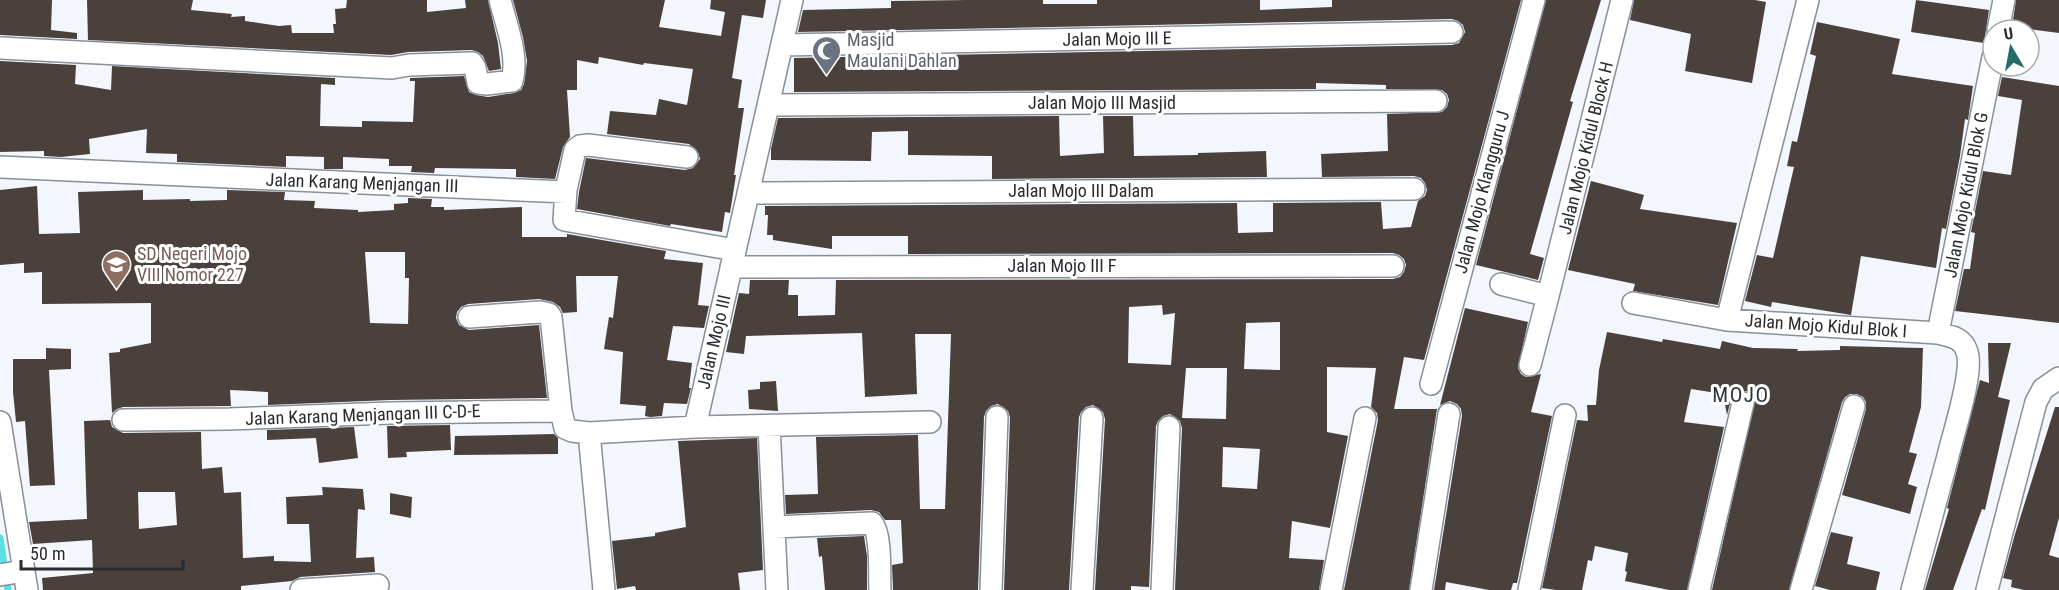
<svg xmlns="http://www.w3.org/2000/svg" width="2059" height="590" viewBox="0 0 2059 590" font-family="'Roboto Condensed',sans-serif">
	<style>
		.lines { fill: none; stroke-linecap: round; stroke-linejoin: round }
		.stream { stroke: #58e0e4; stroke-width: 7 }
		.building { fill: #4a413c; fill-rule: evenodd }
		.street-casing { stroke: #888f98; stroke-width: 24 }
		.street { stroke: #fff; stroke-width: 21 }
		.labels { text-anchor: middle; stroke-width: 6; stroke-linejoin: round; paint-order: stroke }
		.street-label { font-size: 18px; fill: #282b2f; stroke: #fff }
		.worship-label { font-size: 18px; fill: #5b616d; stroke: #fff; text-anchor: start }
		.education-label { font-size: 18px; fill: #785e54; stroke: #fff; text-anchor: start }
		.quarter-label { font-size: 21px; letter-spacing: 1.5px; fill: #2f353c; stroke: #fff }
	</style>
	<rect width="100%" height="100%" fill="#f3f7fd"/>
	<g class="lines">
		<!-- stream -->
		<path class="stream" d="M0,538l8,52"/>
	</g>
	<!-- building -->
	<path class="building" d="M0,0h52l-1,30 26,3v6l-77,-4z
		M87,0h106l-2,10 41,4 -1,3 14,-1v5l34,5 12,-1 1,8h42l-1,-9h3l-1,-15 11,-1 1,-8h80v12l39,-4 -1,-8h23l10,43 3,26 -12,2 -6,-15 -5,-4 -6,-2 -64,2 -17,3 -303,-15z
		M513,0h152l-6,27 62,9 4,-24 -15,-3 1,-9h55l-3,18 -21,-3 -10,63 10,2 -4,28h6l-10,67h2l-6,38 -5,-1 -3,20 -51,-8 -1,2 -93,-17 2,-17 7,-34 99,12 8,-2 7,-9 -2,-7 -9,-8 -82,-10 3,-23 46,4 3,-16 28,6 6,-36 -49,-6 -1,2 -44,-8 -1,7 -21,-4v30h-10l3,47 -7,10 -8,32 -39,-2v-8l-81,-1 -1,5 -23,-1 1,-6h-23v-7l-46,-2v12h-19v-12l-38,-1v11l-109,-5v-8l-31,-1 1,-24 -58,10 1,15 -29,3 -17,-1v-5l-44,1v-91l76,4 -1,19 36,6 1,-24 223,12v7l-14,-1 -1,42 42,1v-6l51,1 2,-41h-5v-3l54,-2 5,16 7,3 12,2 26,-4 7,-3 3,-6 3,-23 -4,-24z
		M967,0h76v4h54v-4h163v10l72,-3v-7h189l-97,360 -20,-3 -10,52h43l-28,181h-65l34,-170 -1,-7 -6,-6 5,-39 -49,-1v65l21,4 -18,92 -38,-7 -3,37 35,2 -5,30h-144l7,-162 -2,-7 -10,-7 -7,2 -5,5 -2,5 -7,161 -18,-1v4h-36l10,-171 -2,-7 -10,-7 -7,2 -5,5 -2,5 -10,173h-65l6,-173 -2,-6 -10,-7 -7,2 -5,5 -2,6 -6,173h-85l-1,-25 11,-2 -2,-43h-16l-6,-8 -8,-2 -85,4 -1,-19 33,-1 -2,-57 102,-2 2,74h25l6,-175h-36l2,60 -52,3 -3,-64 -116,3 -2,18 -18,-2 13,-59 10,1 1,-14h39l-1,15h10v21l37,-1 1,-35 557,-1 7,-2 4,-5 2,-7 -2,-6 -5,-4 -6,-2 -485,1v-18h-76v13l-59,-9v-5h-6l1,-20h-3v-9l472,-3 1,30 35,-1v-29l108,-1 2,27 28,-2 7,-26 7,-5 2,-6 -2,-7 -4,-5 -7,-2 -92,1 -1,-23 67,-3 -1,-37 55,-2 5,-5 2,-7 -2,-6 -5,-4 -56,-1v-4l-70,-2v6l-522,3v-34l658,-13 7,-2 6,-11 -2,-7 -5,-4 -6,-2 -654,13 5,-22 88,-2v-7zM1162,305l1,10 12,-2 -4,52 -43,-2 1,-56zM1280,322v48l-36,-1 2,-46zM1186,368h41l-1,51 -44,-1zM1223,447l37,2 -3,40 -35,-2z
		M1546,0h55l-31,101 3,1 -43,152 14,4 -6,22 -62,-15z
		M1634,0h121l11,2 -14,81 -67,-12 6,-37 -61,-14z
		M1916,0l73,10 -5,33 -73,-11z
		M2016,0h43v33l-47,-6z
		M1817,22l83,17 -8,35 81,12 -5,34 -3,-1 -5,37 -14,73 -4,-1 -6,40 -75,-12 -10,59 -79,-13 -1,5 -26,-6 12,-46 16,3 21,-91 -7,-1 5,-25 5,1 19,-86 -6,-2z
		M2002,77l57,9v237l-104,-12 9,-42h6l5,-36 -4,-1 12,-61 28,4 11,-75 -24,-4z
		M1059,116l1,40 44,-3 -1,-37h30l1,40 64,-1v-2l68,-2 1,26 -275,2v-23l-84,-1v-24l-36,1 -1,29 -100,-1v-11l7,-31z
		M1591,181l53,14 -4,14 97,14 -19,82 -85,-14 2,-7 -67,-14z
		M37,186l2,48 41,-1 -2,-41 65,-2v10l47,-1v2l37,-1v-10l58,2 -1,8 31,1 -1,7 44,2v2l36,-2v-6l14,-1v-5l24,1 -1,8h13v3l78,-3v30h45v-3l99,17 -2,8 39,4 -5,42 11,1 -5,22 -31,-2 -6,34 25,3 -3,25h2l-4,16 -23,-1 -2,13 -12,1 -5,-1 1,-10 -26,-2 3,-52 -19,-3 5,-32 4,1 5,-42h-42l1,36 -14,1 -3,-6 -7,-5 -14,-3 -71,5 -7,3 -4,5 -1,6 3,7 10,5 70,-5 8,73 -157,2 -122,5v-13l-38,-2 1,16 -108,1 -6,2 -5,4 -3,-60 11,-1v-3l31,-6v-40l-109,1v-32l-18,1v-10l-24,2v-75zM365,252h40v26h4l-1,46 -38,-1z
		M1465,308l63,14 -10,46 3,6 5,3 15,-3 -10,38 21,4 -35,167h-4l-2,7h-22l-43,-8 -1,8h-11l28,-174 -1,-7 -4,-5 -7,-3 -10,4z
		M1607,332l55,10 1,-3 57,10 2,-8 31,7 45,1 -1,2 43,-1v-4l83,2 -2,59 -12,45 8,2 -9,30 9,3 -7,27 -68,-19 24,-86v-7l-3,-5 -6,-3h-7l-5,3 -3,5 -53,188h-77l43,-190 -3,-6 -6,-3h-7l-8,9 -4,15 -4,-21 -32,-5 -7,33 40,5 -37,163h-18l-44,-9 2,-9 -2,-1 3,-18 -33,-7 -3,15 -4,-1 -6,30h-26l-14,-2 35,-168 11,1 -1,-16h9l3,-35z
		M1988,343h23l-13,54 12,3 -25,110 -3,-1 -29,81h-28l24,-81 -2,-1 33,-128 9,3z
		M46,348l25,1v20l-22,1 6,115 -25,1 -5,-65 -9,1 -3,-30v-33h33z
		M776,381l2,30 -29,-2 -1,-19 12,-1v-7z
		M2055,407h4v111l-10,37 10,3v32h-35l-13,-3 1,-7 -9,-2 12,-44z
		M110,420l2,7 11,6 78,-1 1,37 20,-2 2,26 17,-1 2,66 31,-2v5l37,1 -2,-38h-22l-1,-27 37,-2 -1,-8 41,2 2,21 -7,-1 -2,49 18,-1 1,15 -75,5 -8,4 -51,5v4h-198l-1,-12 51,-5 -1,-33 -59,4 -4,-22 58,-3 -3,-98zM138,492h37l2,33 -38,4z
		M450,425l1,25 -45,2 1,5 -19,1 -1,-32z
		M354,427l4,31 -39,5 -3,-25 -49,2v-10z
		M554,434l4,4v16l-104,1 1,-19z
		M757,438l6,132 -25,3 2,17h-104l-1,-4 -18,3 -5,-48 43,-5v-3l31,-6 -8,-86z
		M390,493l22,4 -1,21 -21,-4z
		M1831,532l22,5 -6,27 33,8 -4,18h-46l-15,-4z
		M864,536l3,20v34h-42l-3,-34 -3,1 -2,-19z"/>
	<g class="lines">
		<defs>
			<path id="street" d="M1998,30l6,-30
				M782,45l670,-13
				M0,48l392,20 17,-3 63,-2 3,5 3,15 9,1 25,-3c7,-26 -6,-56 -12,-81
				M769,105l667,-4
				M687,157l-99,-12 -8,1 -5,4 -9,40 -2,30 171,30
				M0,167l566,25
				M748,193l666,-4
				M731,267l662,-1
				M1501,284l47,12 74,-296
				M1633,303l94,17 211,13c13,3 25,5 29,19 7,20 -14,82 -19,104 -12,45 -24,89 -36,134
				M469,317l71,-5 9,2 2,3 10,94
				M1727,320l81,-320
				M1938,333l55,-276
				M1530,365l18,-69
				M1431,384l103,-384
				M123,420l106,-1 161,-6 171,-2 4,17 7,3 17,2
				M0,422l27,168
				M769,426l8,164
				M695,427l235,-5
				M774,527l98,-4c10,12 7,51 8,67
				M0,575l24,-4
				M301,590l77,-5
				M604,590l-15,-157 106,-6 97,-427
				M991,590l6,-173
				M1082,590l10,-172
				M1162,590l7,-163
				M1331,590l34,-172
				M1421,590l28,-176
				M1529,590l36,-175
				M1699,590l44,-187
				M1801,590l53,-184
				M1987,590l49,-188 7,-13 16,-11"/>
		</defs>
		<!-- street casing -->
		<use href="#street" class="street-casing"/>
		<!-- street -->
		<use href="#street" class="street"/>
	</g>
	<!-- icons -->
	<defs>
		<symbol id="mosque-pin" viewBox="-11 -11 22 30"><path d="M0 17L-7.5 6A9.5 9.5 0 1 1 7.5 6Z" fill="#6b7280" stroke="#fff"/><path d="M3.5-4.9A6 6 0 1 0 3.5 4.9A5 5 0 1 1 3.5-4.9Z" fill="#fff"/></symbol>
		<symbol id="school-pin" viewBox="-11 -11 22 30"><path d="M0 17L-7.5 6A9.5 9.5 0 1 1 7.5 6Z" fill="#8d6e63" stroke="#fff"/><path d="M0-5L7-2L0 1L-7-2ZM-4 1L0 2.5L4 1V4Q0 6-4 4Z" fill="#fff"/></symbol>
	</defs>
	<g fill-rule="evenodd">
		<use href="#mosque-pin" x="810" y="34" width="33" height="45"/>
		<use href="#school-pin" x="100" y="248" width="33" height="45"/>
	</g>
	<g class="labels">
		<!-- street labels -->
		<g class="street-label">
			<text transform="translate(1117 39) rotate(-1)" y="6">Jalan Mojo III E</text>
			<text x="1102" y="109">Jalan Mojo III Masjid</text>
			<text transform="translate(1586 148) rotate(-76)" y="6">Jalan Mojo Kidul Block H</text>
			<text transform="translate(362 183) rotate(2)" y="6">Jalan Karang Menjangan III</text>
			<text x="1081" y="197">Jalan Mojo III Dalam</text>
			<text transform="translate(1482 192) rotate(-75)" y="6">Jalan Mojo Klangguru J</text>
			<text transform="translate(1966 195) rotate(-79)" y="6">Jalan Mojo Kidul Blok G</text>
			<text x="1062" y="272">Jalan Mojo III F</text>
			<text transform="translate(1826 326) rotate(4)" y="6">Jalan Mojo Kidul Blok I</text>
			<text transform="translate(714 342) rotate(-77)" y="6">Jalan Mojo III</text>
			<text transform="translate(363 415) rotate(-2)" y="6">Jalan Karang Menjangan III C-D-E</text>
		</g>
		<!-- worship labels -->
		<g class="worship-label">
			<text x="847" y="46">Masjid<tspan x="847" dy="21">Maulani Dahlan</tspan></text>
		</g>
		<!-- education labels -->
		<g class="education-label">
			<text x="137" y="260">SD Negeri Mojo<tspan x="137" dy="21">VIII Nomor 227</tspan></text>
		</g>
		<!-- quarter labels -->
		<g class="quarter-label">
			<text x="1741" y="402">MOJO</text>
		</g>
	</g>
	<!-- north arrow -->
	<g transform="translate(2011 48) rotate(350)"><circle r="28" fill="#ffffff" stroke="#a9aaac" stroke-width="1.5"/>
	<path d="M0-4.5L10 22L0 15L-10 22Z" fill="#236d66"/>
	<text y="-9" font-size="16" font-weight="bold" text-anchor="middle" fill="#282b2f">U</text>
	</g>
	<!-- scale -->
	<path d="M21 560v9h162v-9" fill="none" stroke="#282b2f" stroke-width="3"/>
	<text x="30" y="560" font-size="18" fill="#282b2f" stroke="#ffffff" stroke-width="4.5" paint-order="stroke">50 m</text>
</svg>
